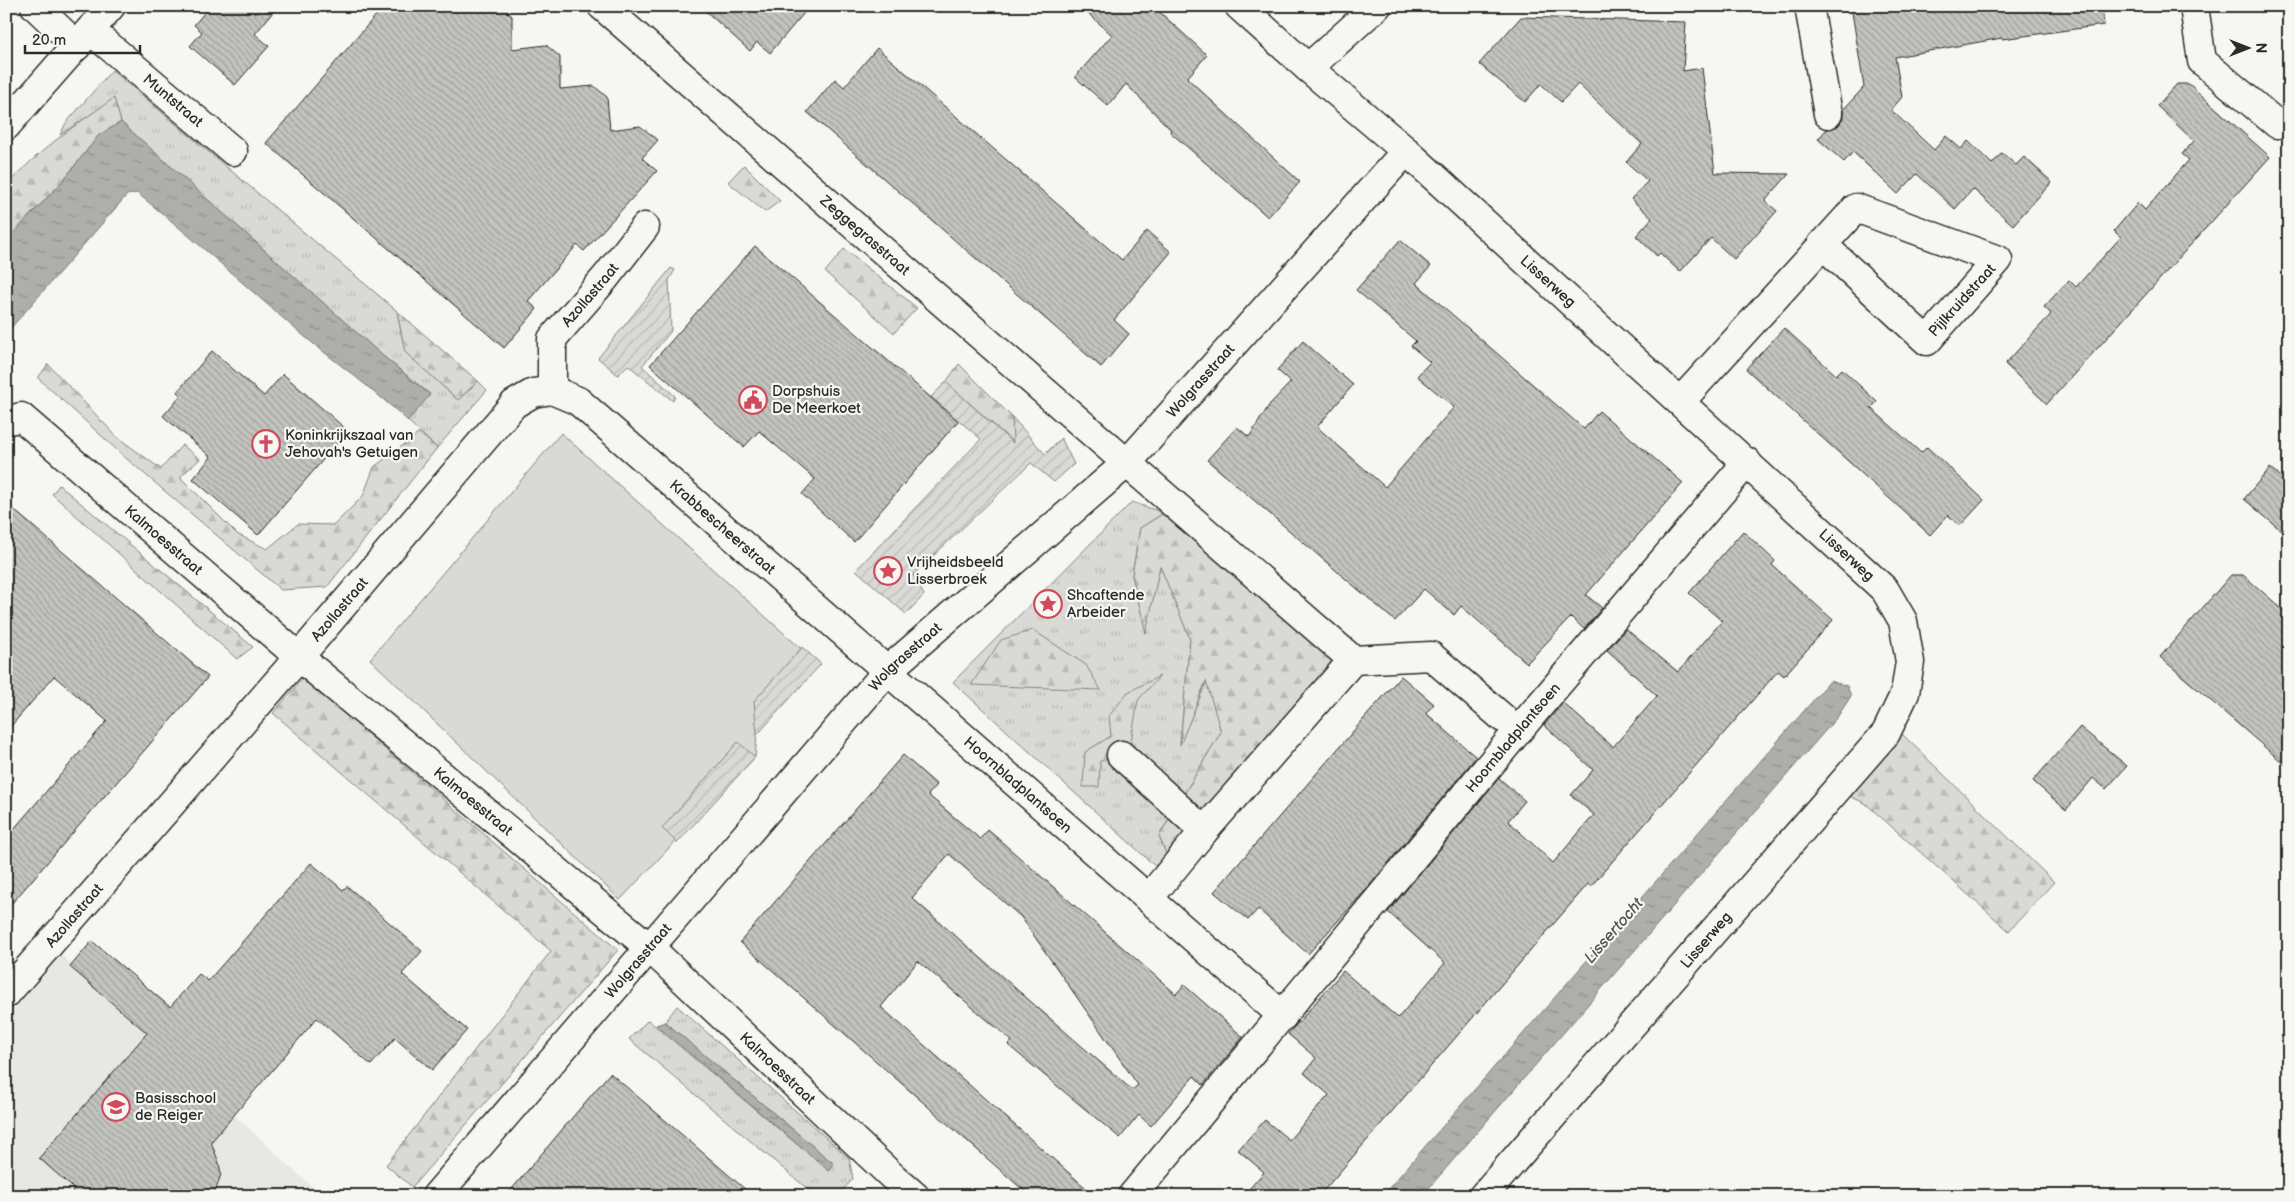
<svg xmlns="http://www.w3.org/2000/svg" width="2295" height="1202" viewBox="0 0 2295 1202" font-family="'Balsamiq Sans',sans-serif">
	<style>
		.built { fill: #e7e7e3 }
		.grass { fill: url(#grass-tufts); stroke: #828280 }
		.forest { fill: url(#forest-firs); stroke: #828280 }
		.park { fill: #d9d9d5; stroke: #828280 }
		.garden { fill: url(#garden-furrows); stroke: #828280 }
		.water { fill: url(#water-ripples); stroke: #7a7a78 }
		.building { fill: url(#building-back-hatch); stroke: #2b2b2b; fill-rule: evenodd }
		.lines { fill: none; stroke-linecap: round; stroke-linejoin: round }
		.minor-casing { stroke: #2b2b2b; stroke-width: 31 }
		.minor { stroke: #f6f6f2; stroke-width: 28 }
		.labels { text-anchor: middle; stroke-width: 4.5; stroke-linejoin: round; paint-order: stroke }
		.street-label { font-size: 15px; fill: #2b2b2b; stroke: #f6f6f2 }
		.poi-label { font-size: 15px; fill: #2b2b2b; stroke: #f6f6f2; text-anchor: start }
		.water-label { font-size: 16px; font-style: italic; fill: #525251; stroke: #f6f6f2 }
	</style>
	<defs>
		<pattern id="grass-tufts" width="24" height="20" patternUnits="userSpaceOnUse" patternTransform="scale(1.25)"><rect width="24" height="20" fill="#d9d9d5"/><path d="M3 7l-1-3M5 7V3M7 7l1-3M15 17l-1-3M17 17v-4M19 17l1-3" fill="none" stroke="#babab7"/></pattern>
		<pattern id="forest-firs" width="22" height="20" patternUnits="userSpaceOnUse" patternTransform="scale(1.25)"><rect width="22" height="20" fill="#d9d9d5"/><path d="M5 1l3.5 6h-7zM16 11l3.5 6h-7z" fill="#babab7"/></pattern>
		<pattern id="garden-furrows" width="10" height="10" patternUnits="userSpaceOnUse" patternTransform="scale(1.25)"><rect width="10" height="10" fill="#d9d9d5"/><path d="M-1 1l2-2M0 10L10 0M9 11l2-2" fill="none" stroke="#babab7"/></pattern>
		<pattern id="water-ripples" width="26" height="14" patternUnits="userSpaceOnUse" patternTransform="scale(1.25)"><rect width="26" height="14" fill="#aeaeab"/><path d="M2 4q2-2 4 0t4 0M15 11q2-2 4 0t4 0" fill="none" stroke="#8e8e8b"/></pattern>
		<pattern id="building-back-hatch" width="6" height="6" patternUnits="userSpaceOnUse" patternTransform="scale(1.25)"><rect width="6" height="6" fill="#c3c3c0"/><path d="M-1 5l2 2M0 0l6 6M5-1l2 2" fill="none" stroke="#9f9f9c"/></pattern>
	</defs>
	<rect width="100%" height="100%" fill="#f6f6f2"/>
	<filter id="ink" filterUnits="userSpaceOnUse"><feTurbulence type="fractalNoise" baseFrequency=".02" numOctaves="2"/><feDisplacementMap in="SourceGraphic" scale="10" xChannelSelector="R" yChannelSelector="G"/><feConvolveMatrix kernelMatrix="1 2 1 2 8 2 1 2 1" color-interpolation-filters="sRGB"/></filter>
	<g filter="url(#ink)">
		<!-- built -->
		<path class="built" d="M61,955l261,241h-316v-178z"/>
		<!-- grass -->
		<path class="grass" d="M112,70l285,241 8,41 53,48 20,-19 9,9 -50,58 -29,-27 22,-27 -47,-38 -262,-234 -7,-23 -54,36 6,-12z
			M1132,502l32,11 -24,15 -8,47 14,57 14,-67 30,74 -10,104 27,-62 14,51 -62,104 8,20 -12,10 -202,-184z
			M677,1006l172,152 4,21 -16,17h-21l-187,-157 19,-19 181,151 5,-7 -169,-142z"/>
		<!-- forest -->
		<path class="forest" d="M114,98l7,24 -22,13 -38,48 -55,57v-54c32,-35 69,-61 108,-88z
			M744,165l36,36 -15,11 -37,-30z
			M844,249l73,59 -23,25 -69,-61z
			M397,311l81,70 -20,19 -53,-48z
			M48,364l69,73 44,32 21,-24 18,14 -20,18 57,57 30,15 31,-25 36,1 29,-29 11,-29 45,-34 18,15 -110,139 -46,3 -154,-131 -89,-81z
			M959,364l53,53 2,26 -68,-61z
			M59,485l194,162 -16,12 -185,-165z
			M1164,513l169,148 -166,195 -8,-20 62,-104 -15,-51 -26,64 10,-106 -30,-73 -14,67 -14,-58 8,-47z
			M1033,630l53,35 15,25 -130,-5 30,-45z
			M1160,676l-22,24 -9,54 -29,7 -1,26h-16l2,-35 26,-16 -2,-20 19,-24z
			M303,678l315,272 -206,237 -26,-22 165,-214 -278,-238z
			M1900,732l154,150 -45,49 -144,-128 -16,-7z"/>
		<!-- park -->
		<path class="park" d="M561,433l256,230 -60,72 -2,22 -135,143 -250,-241z"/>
		<!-- garden -->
		<path class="garden" d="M671,268l4,2 -6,10 2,51 -29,35 33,30 -2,5 -45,-36 -10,10 -20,-17z
			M946,382l67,61 -1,-26 33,37 16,-16 13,26 -20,18 -23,-19 -118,112 11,20 -18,19 -50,-44 125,-131 -50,-42z
			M802,647l19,17 -64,71 -3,-34z
			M738,742l17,15 -78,86 -15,-15z"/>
		<!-- water -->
		<path class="water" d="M121,122l262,234 47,39 -22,26c-37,-34 -77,-62 -115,-94 -52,-45 -102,-91 -156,-134l-10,2 -117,134 -4,14v-101l55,-59 38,-48z
			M1830,681l17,5 4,10 -13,20 -416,480h-40z
			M665,1022l169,142 -5,7 -173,-146z"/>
		<!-- building -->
		<path class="building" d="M210,6h68l-23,28 14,12 -34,39 -45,-39 12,-14 -8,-7z
			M384,6h117l11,10v33l34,-4 14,12v32l34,-3 13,11 3,33 30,-4 18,14 -16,18 15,13 -73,80 -7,-6 -49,56 9,8 -33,39 -238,-205z
			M700,6h110l-40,47 -13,-11 -7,9z
			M1080,6h73l54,49 -20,23 113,104 -32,35 -98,-85 1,-2 -45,-46 -18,22 -33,-29 37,-42z
			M1851,6h113v6l37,-6h101l2,19 -102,14v-1l-107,19 7,40 -11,13 43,40 12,-14 15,13 7,-8 24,23 10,-11 14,12 8,-8 28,25 -39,43 -40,-36 -18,20 -38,-35 -19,20 -45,-42 -9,10 -26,-23 9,-10 11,-3 5,-7v-9l21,-23z
			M1521,17l165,5 -3,49 19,-3 13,105 74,1 -24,27 12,10 -43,48 -23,-21 -31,34 -20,-19 -3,3 -21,-20 16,-18 -21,-19 17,-18 -22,-19 16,-18 -64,-60 -17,18 -20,-18 -16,18 -46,-38z
			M877,48l245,212 25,-29 24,21 -57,68 15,14 -28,33 -294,-255 28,-33 9,8z
			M2177,84h12l81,73 -223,247 -42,-40 46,-50 -7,-7 25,-27 7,7 45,-50 -7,-6 11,-13 13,-15 7,7 44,-50 -7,-6 12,-13 -37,-35z
			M1400,240l31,26 -15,17 168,146 15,-18 84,72 -97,112 16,13 -18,21 -13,-12 -44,46 -66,-57 -7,9 -30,-26 -29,32 -188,-161 30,-33 12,10 21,-33 21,-22 -14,-12 26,-29 50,44 -36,42 68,60 69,-80 -37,-31 13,-14 -19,-16 5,-5 -60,-51z
			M755,246l203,175 -104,121 -52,-48 13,-15 -56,-48 -15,16 -94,-82z
			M1784,328l52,47 6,-6 35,33 -6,6 50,45 6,-6 57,53 -24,26 -12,-11 -18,20 -184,-166z
			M212,351l52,45 19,-22 65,57 -90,104 -65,-56 18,-22 -48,-41 18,-21 -4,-3z
			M2270,468l19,15v54l-45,-38z
			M6,503l202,174 -202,233v-72l101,-117 -53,-45 -48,56z
			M1743,531l32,30 -3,4 61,55 -49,56 -6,-5 -187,215 -3,-2 -269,312h-76l21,-24 -26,-22 27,-30 24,20 40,-45 -25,-22 12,-15 -28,-24 55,-63 55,47 47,-55 -57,-51 111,-134 26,23 -17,20 45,42 41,-48 -23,-20 22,-25 -49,-45 19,-22 50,44 44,-51 -50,-46 19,-21 52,43 44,-51 -33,-28z
			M2231,575h12l46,40v153l-129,-111z
			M1401,676l33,28 -8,9 50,44 -111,134 -57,63 -50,-45 -10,11 -34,-28z
			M2080,727l47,39 -21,23 -13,-11 -27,32 -33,-29z
			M903,755l34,30 -9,10 52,44 8,-9 188,164 8,-9 59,52 -40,48 -9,-9 -43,50 -12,-11 -19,23 -112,-93 4,-4 -94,-80 -37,46 214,189h-65l-290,-254zM949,854l72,63 117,168 -6,5 -220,-192z
			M311,863l32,27 4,-4 75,65 -20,23 65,56 -35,40 -37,-32 -24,27 -54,-47 -106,124 8,21 2,11 -7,22h-141l-1,-9 -33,-29 108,-125 -77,-66 22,-26 78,66 29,-33 9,7z
			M610,1073l56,48 87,75h-247z"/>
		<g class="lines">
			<defs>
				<g id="minor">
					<path d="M35,6l42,40"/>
					<path id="s1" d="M602,6l751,654 -149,171 -55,67"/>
					<path id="s2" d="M1239,6l69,62 98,83 479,439 18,31 7,41 -5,31 -19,40 -403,463"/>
					<path d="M1809,6l19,108"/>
					<path d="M2194,6l8,55 75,63"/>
					<path id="s3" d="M90,30l143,121"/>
					<path d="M1308,68l69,-62"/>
					<path d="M6,126l105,-120"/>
					<path id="s4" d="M552,390l26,11 705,615"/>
					<path d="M1680,402l176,-194 142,52 -71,81 -105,-97"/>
					<path id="s5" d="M6,421l15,-4 278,240 351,291 243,229 22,19"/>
					<path d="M1353,660l78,-4 72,62"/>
					<path d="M1121,755l83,76"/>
					<path id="s6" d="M6,994l293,-337 215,-253 19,-11 19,-3v-51l54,-62 39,-50"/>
					<path id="s7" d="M436,1196l452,-526 240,-208 278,-311"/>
					<path id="s8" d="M1132,1196l386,-465 229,-269"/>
				</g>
			</defs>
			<!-- minor casing -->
			<use href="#minor" class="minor-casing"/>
			<!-- minor -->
			<use href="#minor" class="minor"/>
		</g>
	</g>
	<!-- icons -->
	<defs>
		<symbol id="civic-ring" viewBox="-11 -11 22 22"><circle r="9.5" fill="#f6f6f2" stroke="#d1495b" stroke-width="1.5"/><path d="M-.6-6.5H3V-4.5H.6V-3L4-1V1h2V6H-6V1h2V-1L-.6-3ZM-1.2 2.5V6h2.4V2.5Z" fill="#d1495b"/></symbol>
		<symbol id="church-ring" viewBox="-11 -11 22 22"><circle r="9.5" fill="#f6f6f2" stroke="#d1495b" stroke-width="1.5"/><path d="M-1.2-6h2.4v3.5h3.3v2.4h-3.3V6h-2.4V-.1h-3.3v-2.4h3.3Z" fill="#d1495b"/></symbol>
		<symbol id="sight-ring" viewBox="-11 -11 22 22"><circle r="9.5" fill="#f6f6f2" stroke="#d1495b" stroke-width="1.5"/><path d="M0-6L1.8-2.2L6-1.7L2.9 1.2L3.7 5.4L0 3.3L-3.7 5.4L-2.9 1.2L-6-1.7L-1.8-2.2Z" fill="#d1495b"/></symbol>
		<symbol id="school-ring" viewBox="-11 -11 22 22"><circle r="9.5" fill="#f6f6f2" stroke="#d1495b" stroke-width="1.5"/><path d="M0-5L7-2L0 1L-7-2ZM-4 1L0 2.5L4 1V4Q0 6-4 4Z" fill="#d1495b"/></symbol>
	</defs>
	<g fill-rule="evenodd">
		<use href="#civic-ring" x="737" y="384" width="32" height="32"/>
		<use href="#church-ring" x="250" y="428" width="32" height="32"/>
		<use href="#sight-ring" x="872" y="555" width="32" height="32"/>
		<use href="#sight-ring" x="1032" y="588" width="32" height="32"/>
		<use href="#school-ring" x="100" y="1091" width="32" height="32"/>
	</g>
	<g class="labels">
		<!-- street labels -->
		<g class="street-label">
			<text dy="5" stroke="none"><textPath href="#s3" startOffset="109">Muntstraat</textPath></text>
			<text dy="5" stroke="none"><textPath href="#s1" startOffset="349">Zeggegrasstraat</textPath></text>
			<text dy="5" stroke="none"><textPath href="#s2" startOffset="414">Lisserweg</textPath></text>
			<text dy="5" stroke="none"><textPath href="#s6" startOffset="929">Azollastraat</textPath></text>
			<text transform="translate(1962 300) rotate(-48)" y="5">Pijlkruidstraat</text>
			<text dy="5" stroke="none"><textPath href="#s7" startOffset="1120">Wolgrasstraat</textPath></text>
			<text dy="5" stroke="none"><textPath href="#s4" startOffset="220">Krabbescheerstraat</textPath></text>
			<text dy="5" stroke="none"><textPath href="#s5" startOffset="204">Kalmoesstraat</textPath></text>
			<text dy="5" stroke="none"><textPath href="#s2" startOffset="819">Lisserweg</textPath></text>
			<text dy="5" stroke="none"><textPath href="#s6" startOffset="509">Azollastraat</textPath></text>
			<text dy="5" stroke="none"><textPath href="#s7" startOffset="715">Wolgrasstraat</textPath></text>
			<text dy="5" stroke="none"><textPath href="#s8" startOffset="596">Hoornbladplantsoen</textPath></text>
			<text dy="5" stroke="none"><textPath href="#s4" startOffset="612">Hoornbladplantsoen</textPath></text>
			<text dy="5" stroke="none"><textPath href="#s5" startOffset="609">Kalmoesstraat</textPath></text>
			<text dy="5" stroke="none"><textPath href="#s6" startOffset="104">Azollastraat</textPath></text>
			<text transform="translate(1706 940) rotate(-49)" y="5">Lisserweg</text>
			<text dy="5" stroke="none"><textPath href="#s7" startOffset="310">Wolgrasstraat</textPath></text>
			<text dy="5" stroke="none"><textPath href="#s5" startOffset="1014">Kalmoesstraat</textPath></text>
		</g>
		<!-- poi labels -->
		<g class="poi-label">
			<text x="772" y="396">Dorpshuis<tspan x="772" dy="17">De Meerkoet</tspan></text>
			<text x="285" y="440">Koninkrijkszaal van<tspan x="285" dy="17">Jehovah's Getuigen</tspan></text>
			<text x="907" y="567">Vrijheidsbeeld<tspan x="907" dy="17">Lisserbroek</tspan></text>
			<text x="1067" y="600">Shcaftende<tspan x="1067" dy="17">Arbeider</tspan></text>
			<text x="135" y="1103">Basisschool<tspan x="135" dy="17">de Reiger</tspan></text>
		</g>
		<!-- water labels -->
		<g class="water-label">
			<text transform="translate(1613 930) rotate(-49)" y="6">Lissertocht</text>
		</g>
	</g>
	<!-- margin -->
	<rect width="2295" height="1202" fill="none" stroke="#f6f6f2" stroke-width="25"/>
	<rect x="12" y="12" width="2270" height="1177" fill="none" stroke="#2b2b2b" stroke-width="2" filter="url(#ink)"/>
	<!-- north arrow -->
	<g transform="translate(2248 48) rotate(90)" stroke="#f6f6f2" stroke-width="4" paint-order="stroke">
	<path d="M0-4L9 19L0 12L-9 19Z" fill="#2b2b2b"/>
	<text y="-8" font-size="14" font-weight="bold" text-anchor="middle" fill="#2b2b2b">N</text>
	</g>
	<!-- scale -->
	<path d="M25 45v8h115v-8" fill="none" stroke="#2b2b2b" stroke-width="2.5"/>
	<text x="32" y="45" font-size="15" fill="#2b2b2b" stroke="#f6f6f2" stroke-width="4" paint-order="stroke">20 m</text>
</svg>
